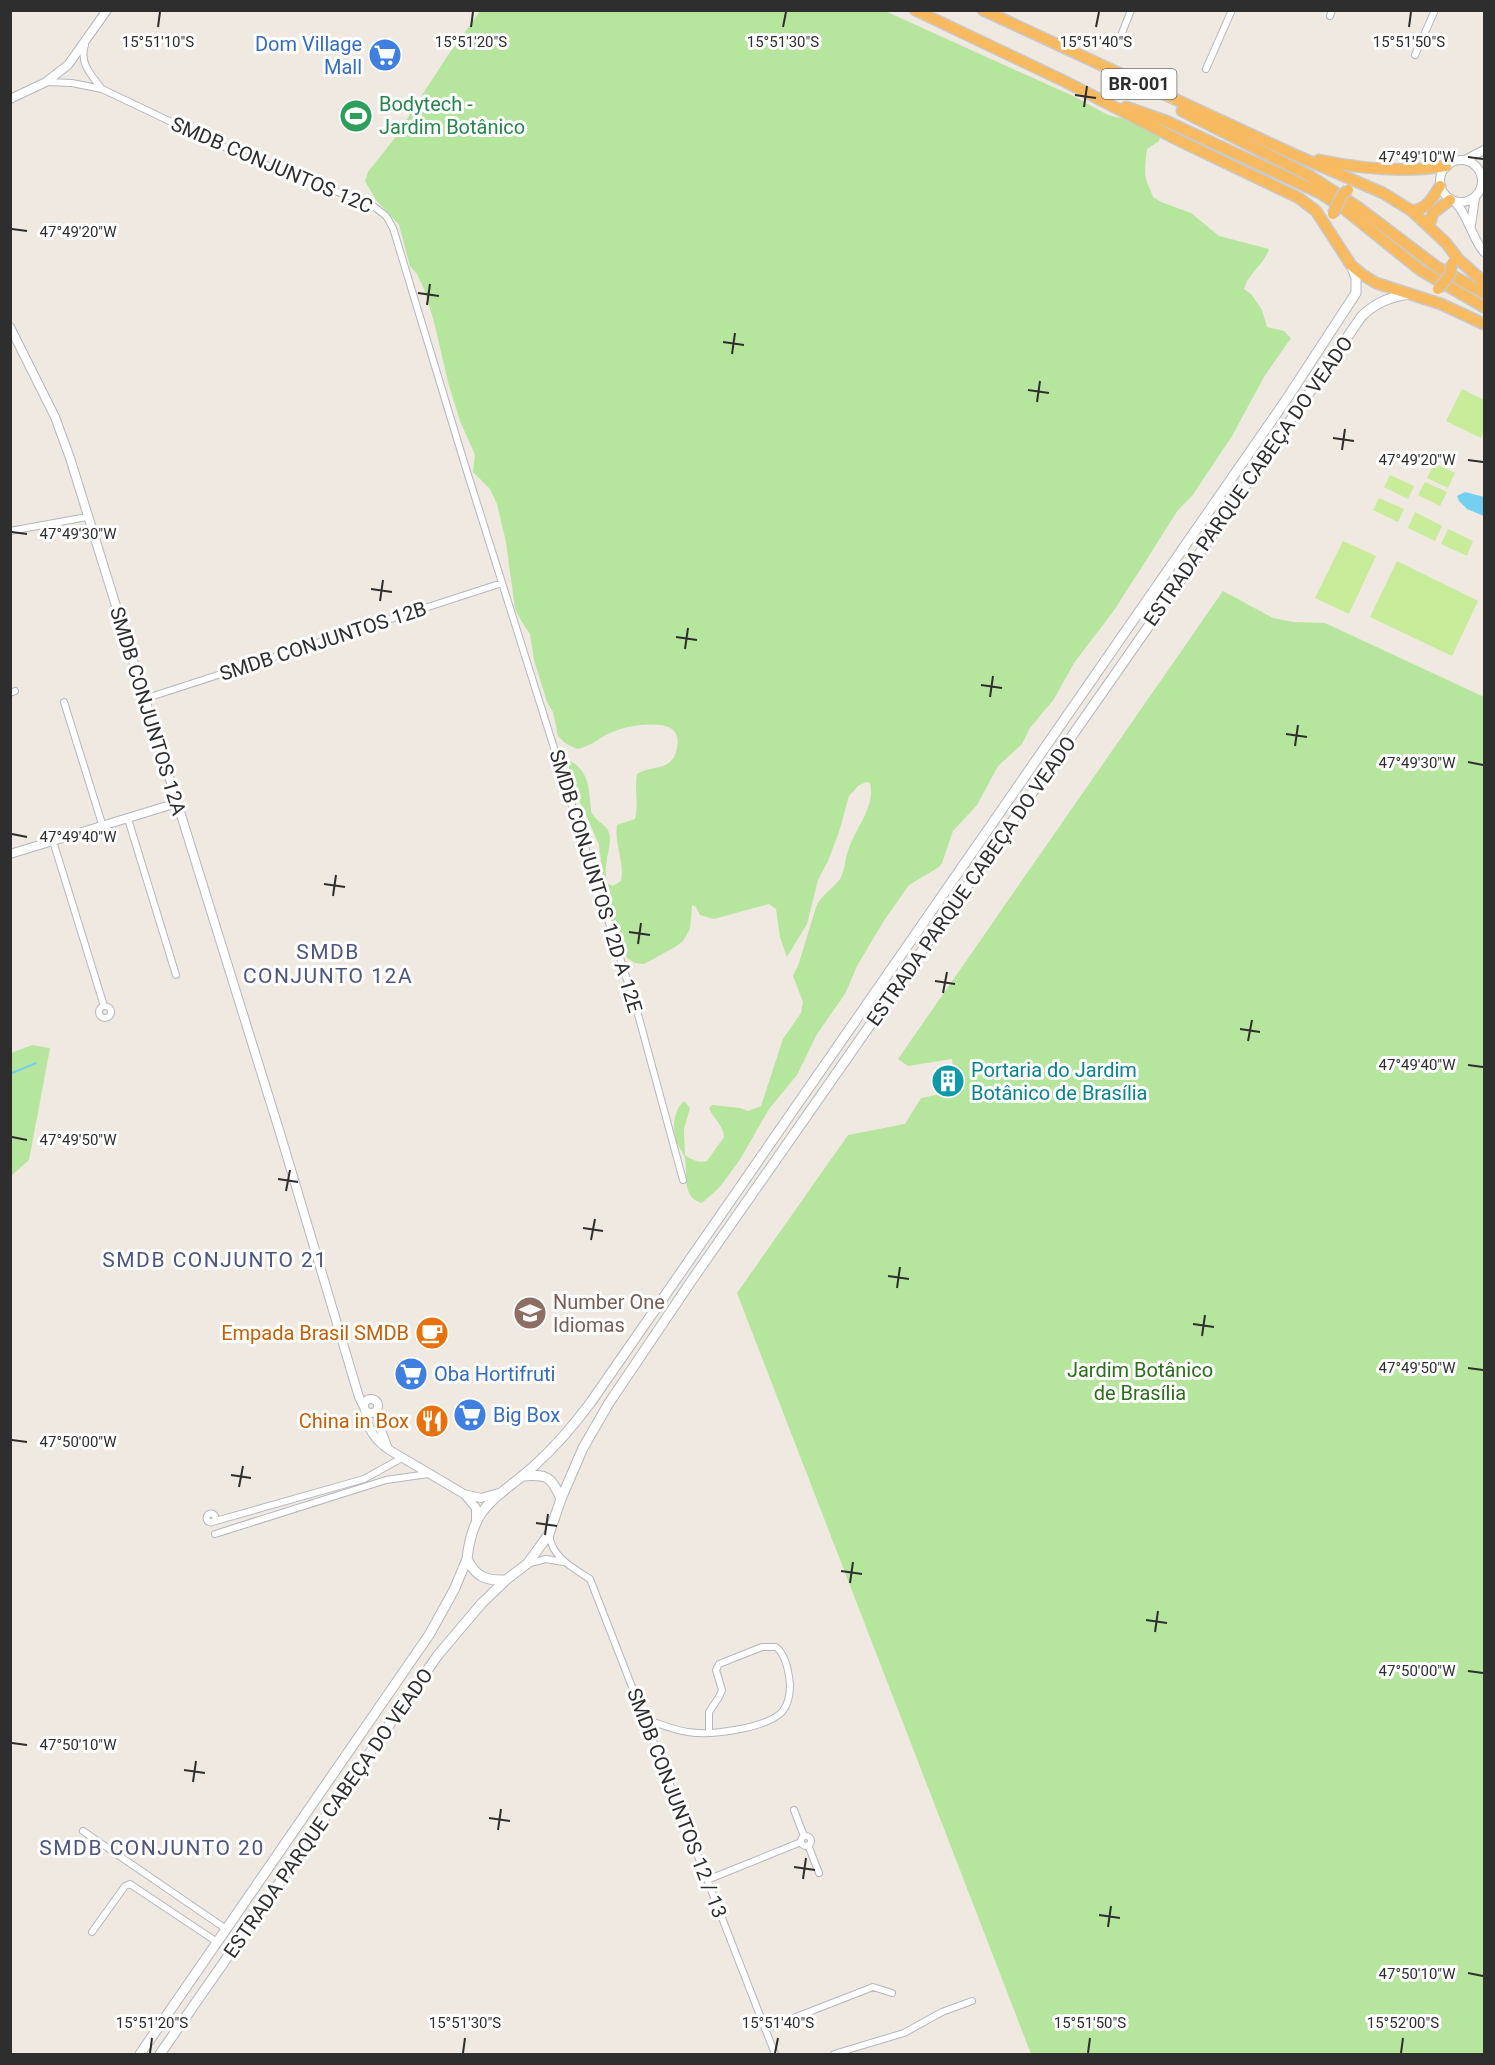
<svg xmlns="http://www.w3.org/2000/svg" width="1495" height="2065" viewBox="0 0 1495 2065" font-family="Roboto,sans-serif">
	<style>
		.green { fill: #b6e59e }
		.pitch { fill: #c9ec9a }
		.water { fill: #75cff0 }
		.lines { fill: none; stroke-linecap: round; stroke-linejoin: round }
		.stream { stroke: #75cff0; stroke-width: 2 }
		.minor-casing { stroke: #b4b7c1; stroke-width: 8 }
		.tertiary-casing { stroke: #b4b7c1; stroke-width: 10 }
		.secondary-casing { stroke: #b4b7c1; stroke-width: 11 }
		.trunk-casing { stroke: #c9c9c9; stroke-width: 13 }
		.minor { stroke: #fff; stroke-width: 6 }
		.tertiary { stroke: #fff; stroke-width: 8 }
		.secondary { stroke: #fff; stroke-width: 9 }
		.trunk { stroke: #f8ba60; stroke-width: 10 }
		.trunk-bridge-casing { stroke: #c9c9c9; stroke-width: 13; stroke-linecap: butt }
		.trunk-bridge { stroke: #f8ba60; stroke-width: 10 }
		.ticks { fill: none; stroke: #2e2e2e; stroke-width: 2 }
		.labels { text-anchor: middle; stroke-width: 6; stroke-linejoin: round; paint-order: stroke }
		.shield { fill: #fff; stroke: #6d6d6d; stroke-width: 1.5 }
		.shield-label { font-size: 18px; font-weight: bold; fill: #2e2e2e }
		.shop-label { font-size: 20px; fill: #366cbe; stroke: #fff; text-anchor: start }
		.leisure-label { font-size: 20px; fill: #27864d; stroke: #fff; text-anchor: start }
		.street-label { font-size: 20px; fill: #2e2e2e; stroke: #fff }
		.culture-label { font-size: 20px; fill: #0d838f; stroke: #fff; text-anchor: start }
		.education-label { font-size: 20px; fill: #785e54; stroke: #fff; text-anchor: start }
		.food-label { font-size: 20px; fill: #c56008; stroke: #fff; text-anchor: end }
		.park-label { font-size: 20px; fill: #2c6e1b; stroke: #fff }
		.neighbourhood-label { font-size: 21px; letter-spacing: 1.5px; fill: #4d5680; stroke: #fff }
		.ticks-label { font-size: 15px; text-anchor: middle; fill: #2e2e2e; stroke: #fff; stroke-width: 6; stroke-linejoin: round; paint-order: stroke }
	</style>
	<rect width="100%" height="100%" fill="#efe9e1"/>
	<!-- green -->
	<path class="green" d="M480,11h405l188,85 35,19 32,8 21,10 -2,8 -12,8c-1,8 -3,22 -1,30 1,5 5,11 7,18l8,5 30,11 28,23 50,13c-5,16 -21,24 -25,40l7,5 11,16 5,17 17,4 7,7 -27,39 -32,59 -40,60 -14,14 -63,99 -41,54 -20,36 -24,29 -8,16 -24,22 -21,39 -24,26 -11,32 -3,4 -30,18 -24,34 -28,47 -12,28 -28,40 -20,41 -28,34 -30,52 -20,27 -17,15c-21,-5 -14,-30 -17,-45 -1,-5 -5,-8 -7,-13 -6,-12 -6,-34 6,-44l6,7 -6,21 1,26c7,5 13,8 22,6l17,-24c0,-11 -11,-19 -15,-29l3,-3 28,3 8,3 13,-5 22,-67 18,-26 2,-11 -10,-26 6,-13 17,-56c5,-12 17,-18 24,-28 5,-8 5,-21 9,-31 7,-20 27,-43 21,-65l-4,-1 -8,4 -9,10 -10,36 -11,29 -10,19 -11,44 -20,33 -7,-20 -4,-28 -7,-5 -55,15 -14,-4 -4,-8 -4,-2 -2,24 -7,12 -8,6 -31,17 -9,-1 -8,-5 -20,-46 -8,-67 -16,-37 -16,-29 3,-18c16,8 19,23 20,40 1,4 0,10 3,14 6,9 16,10 17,22 0,16 -8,31 -2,47l5,2 8,-5c4,-19 -7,-37 -4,-56l18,-6c4,-15 -1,-29 2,-45 16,-10 35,-1 40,-26 1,-5 1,-10 -1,-14 -3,-6 -9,-8 -15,-9 -19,-2 -38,1 -55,10 -9,5 -18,12 -29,14l-12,-6 -7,-7 -5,-24 -6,-10 -13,-42 -4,-26 -8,-12 -7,-13 -9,-67 -9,-38 -7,-15 -17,-17 2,-17 -15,-34 -12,-39 -14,-60 -10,-33 -7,-15 -7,-8 -11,-41 -23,-25 -11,-19 3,-9 26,-33 52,-81z
		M1223,591l50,27 20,4 32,1 159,74v1357h-453l-294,-761 111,-158 57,-11 16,-26 35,-7 -4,-32 -44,7 -10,-7z
		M32,1045l18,3 -21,112 -18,16v-123z"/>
	<!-- pitch -->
	<path class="pitch" d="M1462,389l22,11v31l-3,7 -35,-17z
		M1434,463l21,10 -7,15 -21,-10z
		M1390,475l24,11 -6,13 -24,-12z
		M1425,482l22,10 -7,14 -22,-11z
		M1379,498l25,11 -6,13 -25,-12z
		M1415,512l27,14 -7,15 -27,-13z
		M1448,529l25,12 -6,15 -26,-12z
		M1343,541l33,15 -27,58 -34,-16z
		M1397,561l81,40 -26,55 -82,-39z"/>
	<!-- water -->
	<path class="water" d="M1465,492l19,5v19l-17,-7 -8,-8 -2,-5z"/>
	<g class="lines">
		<!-- stream -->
		<path class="stream" d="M10,1074l26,-11"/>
		<defs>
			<path id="minor" d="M1330,16l2,-6
				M1122,33l9,-23
				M85,45c-6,18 6,30 17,44
				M1415,55l20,-45
				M1206,69l26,-59
				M47,82l25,1 30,6 141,67 129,49 14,11 7,12 71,234 175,556 44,162
				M10,531l77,-14
				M10,693l5,-2
				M144,699l358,-116
				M64,702l39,125
				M128,819l48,156
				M53,841l51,165
				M99 1012a6 6 0 1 1 12 0a6 6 0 1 1-12 0Z
				M206.5 1518a4.5 4.5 0 1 1 9 0a4.5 4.5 0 1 1-9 0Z
				M212,1522l152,-43 38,-21
				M215,1534l171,-54 42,-6
				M549,1534c3,24 23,33 41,45l185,475
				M530,1563l16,-4 17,3
				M644,1719c14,4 29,11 44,13 23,4 78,-4 94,-20 6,-7 8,-18 8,-27 -1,-12 -4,-30 -14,-38h-14l-43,17 -3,6 6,20 -3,7 -10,15v20
				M794,1810l10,26
				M83,1831l143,98
				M801 1841a5 5 0 1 1 10 0a5 5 0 1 1-10 0Z
				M808,1845l11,28
				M707,1880l94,-38
				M92,1932l33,-46 5,-2 87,58
				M765,2029l108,-42 19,6
				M834,2054l70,-21 38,-21 30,-11"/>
			<path id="tertiary" d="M10,99l36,-17 22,-17 39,-55
				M1440 181a21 21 0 1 1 42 0a21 21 0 1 1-42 0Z
				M1465,160l19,-10
				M1455,202c14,14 16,35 29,50
				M1471,225l4,-27
				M10,327l45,90 15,41 210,675 79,264 5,10
				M10,854l167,-51
				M364 1406a7 7 0 1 1 14 0a7 7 0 1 1-14 0Z
				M365,1410c2,19 10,31 26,41l73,43 17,4 18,-5
				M377,1410l3,18 7,18
				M466,1496l10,12v15"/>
			<path id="secondary" d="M523,1476c24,-2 28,0 38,23
				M506,1580c-20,1 -30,-3 -39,-21 6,-57 31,-60 68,-94 21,-19 39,-40 56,-63l695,-1002 70,-107v-15l-5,-13
				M140,2054l289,-419 25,-45 13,-31
				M160,2054l278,-399 44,-52 24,-23 22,-17 21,-29 12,-35 22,-51 26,-45 83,-123 505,-723 164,-240c14,-14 28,-20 49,-23"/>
			<path id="trunk" d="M915,10l151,72 114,59 119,57 17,13 35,54 12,10 13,8 65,21 43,20
				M983,10l310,144 90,39 29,18 34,32 13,17 25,22
				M1126,107l40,14 154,72 23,15 77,62 64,37
				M1182,111l128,65 49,32 78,59 47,26
				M1319,160c42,9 85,13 127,6
				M1412,211c16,-3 20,-12 28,-25
				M1429,226l4,-13 17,-13"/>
		</defs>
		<!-- minor casing -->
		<use href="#minor" class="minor-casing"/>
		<!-- tertiary casing -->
		<use href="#tertiary" class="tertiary-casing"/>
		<!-- secondary casing -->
		<use href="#secondary" class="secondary-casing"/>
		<!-- trunk casing -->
		<use href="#trunk" class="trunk-casing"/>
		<!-- minor -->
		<use href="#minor" class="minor"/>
		<!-- tertiary -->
		<use href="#tertiary" class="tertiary"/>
		<!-- secondary -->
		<use href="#secondary" class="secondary"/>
		<!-- trunk -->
		<use href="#trunk" class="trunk"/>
		<defs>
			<path id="trunk-bridge" d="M1333,214l9,-19 6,-5
				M1438,289l12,-14 2,-12"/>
		</defs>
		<!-- trunk-bridge casing -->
		<use href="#trunk-bridge" class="trunk-bridge-casing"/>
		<!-- trunk-bridge -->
		<use href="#trunk-bridge" class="trunk-bridge"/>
	</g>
	<!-- ticks -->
	<path class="ticks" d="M158,27l2,-15M471,27l2,-15M783,27l3,-15M1096,27l3,-15M1409,27l2,-15M1075,95l21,3M1084,107l3,-21M1468,157l15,2M12,229l15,2M418,293l21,3M427,305l3,-21M723,342l21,3M732,354l3,-21M1028,390l21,3M1037,402l3,-21M1333,438l21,3M1342,450l3,-21M1468,460l15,2M12,532l15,2M371,589l21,3M380,601l3,-21M676,637l21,3M685,649l3,-21M981,685l21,3M990,697l3,-21M1286,734l21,3M1295,746l3,-21M1468,762l15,3M12,834l15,3M324,884l21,3M333,896l3,-21M629,932l21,3M638,944l3,-21M935,981l20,3M943,993l4,-21M1240,1029l20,3M1248,1041l4,-21M1468,1065l15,2M12,1137l15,3M278,1179l20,3M286,1191l4,-21M583,1228l20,3M591,1240l4,-21M888,1276l21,3M897,1288l3,-21M1193,1324l21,3M1202,1336l3,-21M1468,1368l15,2M12,1440l15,2M231,1475l20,3M239,1487l4,-21M536,1523l21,3M545,1535l3,-21M841,1571l21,3M850,1583l3,-21M1146,1620l21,3M1155,1632l3,-21M1468,1671l15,2M12,1743l15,2M184,1770l21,3M193,1782l3,-21M489,1818l21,3M498,1830l3,-21M794,1867l21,3M803,1879l3,-21M1099,1915l21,3M1108,1927l3,-21M1468,1973l15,3M150,2053l2,-15M463,2053l2,-15M775,2053l3,-15M1088,2053l2,-15M1401,2053l2,-15"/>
	<!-- icons -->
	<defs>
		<symbol id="supermarket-disc" viewBox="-11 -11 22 22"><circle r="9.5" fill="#3f7fe0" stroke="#fff"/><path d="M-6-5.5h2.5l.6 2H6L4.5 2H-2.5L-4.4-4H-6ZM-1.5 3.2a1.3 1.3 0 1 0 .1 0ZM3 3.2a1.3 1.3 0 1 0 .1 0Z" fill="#fff"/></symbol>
		<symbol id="stadium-disc" viewBox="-11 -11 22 22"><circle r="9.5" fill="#2e9e5b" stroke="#fff"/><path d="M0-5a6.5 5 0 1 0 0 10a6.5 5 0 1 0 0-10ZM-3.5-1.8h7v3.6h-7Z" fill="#fff"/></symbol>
		<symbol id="building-disc" viewBox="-11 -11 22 22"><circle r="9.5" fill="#0f9aa8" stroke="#fff"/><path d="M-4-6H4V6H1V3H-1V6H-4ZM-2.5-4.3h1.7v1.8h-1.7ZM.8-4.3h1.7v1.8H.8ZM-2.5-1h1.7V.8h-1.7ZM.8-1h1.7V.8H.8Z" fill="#fff"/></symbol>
		<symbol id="school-disc" viewBox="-11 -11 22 22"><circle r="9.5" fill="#8d6e63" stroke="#fff"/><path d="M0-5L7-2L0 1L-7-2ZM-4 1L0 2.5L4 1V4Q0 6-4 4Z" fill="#fff"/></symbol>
		<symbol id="cafe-disc" viewBox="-11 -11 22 22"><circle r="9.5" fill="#e8710a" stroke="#fff"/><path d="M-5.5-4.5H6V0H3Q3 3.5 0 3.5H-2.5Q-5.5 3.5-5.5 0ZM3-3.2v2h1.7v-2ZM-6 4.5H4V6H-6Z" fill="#fff"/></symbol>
		<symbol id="restaurant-disc" viewBox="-11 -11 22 22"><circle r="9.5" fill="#e8710a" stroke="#fff"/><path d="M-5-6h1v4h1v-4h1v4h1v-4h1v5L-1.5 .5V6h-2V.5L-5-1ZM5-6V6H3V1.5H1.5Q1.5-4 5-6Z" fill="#fff"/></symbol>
	</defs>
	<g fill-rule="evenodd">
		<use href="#supermarket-disc" x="366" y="36" width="38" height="38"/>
		<use href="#stadium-disc" x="337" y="97" width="38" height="38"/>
		<use href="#building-disc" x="929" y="1062" width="38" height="38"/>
		<use href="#school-disc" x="511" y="1294" width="38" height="38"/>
		<use href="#cafe-disc" x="413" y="1314" width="38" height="38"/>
		<use href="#supermarket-disc" x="392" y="1355" width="38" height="38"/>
		<use href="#supermarket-disc" x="451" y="1396" width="38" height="38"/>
		<use href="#restaurant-disc" x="413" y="1402" width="38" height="38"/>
	</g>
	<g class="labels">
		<!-- shield labels -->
		<rect class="shield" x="1101.5" y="69" width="75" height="30" rx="4.5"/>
		<g class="shield-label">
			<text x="1139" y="90">BR-001</text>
		</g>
		<!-- shop labels -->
		<g class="shop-label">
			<text x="362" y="51" text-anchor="end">Dom Village<tspan x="362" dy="23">Mall</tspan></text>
			<text x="434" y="1381">Oba Hortifruti</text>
			<text x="493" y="1422">Big Box</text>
		</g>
		<!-- leisure labels -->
		<g class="leisure-label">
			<text x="379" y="111">Bodytech -<tspan x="379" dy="23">Jardim Botânico</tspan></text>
		</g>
		<!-- street labels -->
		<g class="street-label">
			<text transform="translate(272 165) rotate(23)" y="7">SMDB CONJUNTOS 12C</text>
			<text transform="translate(1248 481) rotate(-55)" y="7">ESTRADA PARQUE CABEÇA DO VEADO</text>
			<text transform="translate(323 641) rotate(-18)" y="7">SMDB CONJUNTOS 12B</text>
			<text transform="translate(148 711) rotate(73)" y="7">SMDB CONJUNTOS 12A</text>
			<text transform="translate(596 881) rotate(73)" y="7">SMDB CONJUNTOS 12D A 12E</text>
			<text transform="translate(971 881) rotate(-55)" y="7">ESTRADA PARQUE CABEÇA DO VEADO</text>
			<text transform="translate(677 1803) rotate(69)" y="7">SMDB CONJUNTOS 12 / 13</text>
			<text transform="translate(328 1813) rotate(-55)" y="7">ESTRADA PARQUE CABEÇA DO VEADO</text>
		</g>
		<!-- culture labels -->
		<g class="culture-label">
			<text x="971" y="1077">Portaria do Jardim<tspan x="971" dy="23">Botânico de Brasília</tspan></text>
		</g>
		<!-- education labels -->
		<g class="education-label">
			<text x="553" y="1309">Number One<tspan x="553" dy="23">Idiomas</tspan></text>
		</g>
		<!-- food labels -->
		<g class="food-label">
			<text x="409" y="1340">Empada Brasil SMDB</text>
			<text x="409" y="1428">China in Box</text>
		</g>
		<!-- park labels -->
		<g class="park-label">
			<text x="1140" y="1377">Jardim Botânico<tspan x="1140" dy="23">de Brasília</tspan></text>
		</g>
		<!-- neighbourhood labels -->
		<g class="neighbourhood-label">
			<text x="328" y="959">SMDB<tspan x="328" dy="24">CONJUNTO 12A</tspan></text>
			<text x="215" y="1267">SMDB CONJUNTO 21</text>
			<text x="152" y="1855">SMDB CONJUNTO 20</text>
		</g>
	</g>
	<g class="ticks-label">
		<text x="158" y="47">15°51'10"S</text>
		<text x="471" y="47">15°51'20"S</text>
		<text x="783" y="47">15°51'30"S</text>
		<text x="1096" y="47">15°51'40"S</text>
		<text x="1409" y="47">15°51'50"S</text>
		<text x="1417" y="162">47°49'10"W</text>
		<text x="78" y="237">47°49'20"W</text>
		<text x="1417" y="465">47°49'20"W</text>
		<text x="78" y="539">47°49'30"W</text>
		<text x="1417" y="768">47°49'30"W</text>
		<text x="78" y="842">47°49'40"W</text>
		<text x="1417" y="1070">47°49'40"W</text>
		<text x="78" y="1145">47°49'50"W</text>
		<text x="1417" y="1373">47°49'50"W</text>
		<text x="78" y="1447">47°50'00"W</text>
		<text x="1417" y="1676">47°50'00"W</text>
		<text x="78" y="1750">47°50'10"W</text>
		<text x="1417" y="1979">47°50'10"W</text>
		<text x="152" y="2028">15°51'20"S</text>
		<text x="465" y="2028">15°51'30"S</text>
		<text x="778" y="2028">15°51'40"S</text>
		<text x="1090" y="2028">15°51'50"S</text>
		<text x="1403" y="2028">15°52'00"S</text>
	</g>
	<!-- border -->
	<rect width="1495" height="2065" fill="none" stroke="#2e2e2e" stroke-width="24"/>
</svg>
